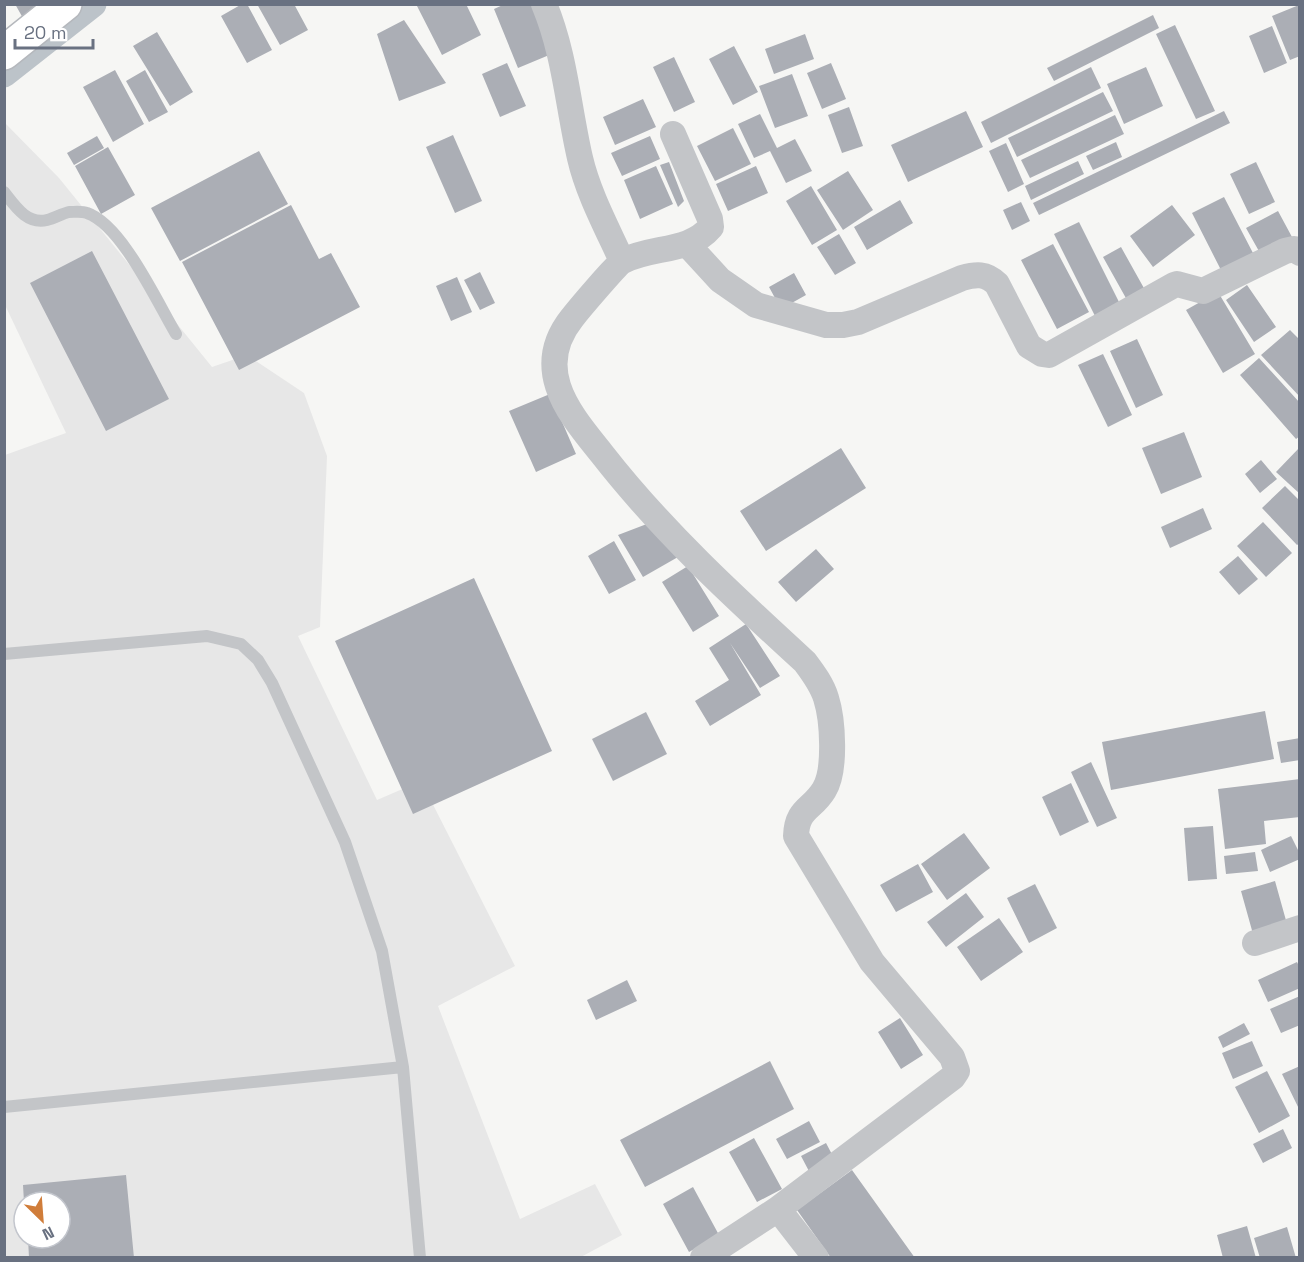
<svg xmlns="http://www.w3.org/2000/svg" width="1304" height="1262" viewBox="0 0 1304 1262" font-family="'Space Grotesk',sans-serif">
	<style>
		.built { fill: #e7e7e7; fill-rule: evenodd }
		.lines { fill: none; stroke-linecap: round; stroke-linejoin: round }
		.canal { stroke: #bcc3c9; stroke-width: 27 }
		.building { fill: #abaeb5 }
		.secondary-casing { stroke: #b5b8bd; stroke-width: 36 }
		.lane { stroke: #c3c5c8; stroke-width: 12 }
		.street { stroke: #c3c5c8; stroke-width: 26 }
		.secondary { stroke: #fff; stroke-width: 33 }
	</style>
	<rect width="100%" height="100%" fill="#f6f6f4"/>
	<!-- built -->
	<path class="built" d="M5,123l54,55 153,189 35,-12 57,38 23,63 -7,171 -22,9 79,164 44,-19 94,185 -77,40 82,213 75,-35 27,51 -43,23 -574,-1v-802l61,-22 -61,-128zM24,1202h36v36h-36z"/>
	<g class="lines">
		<!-- canal -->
		<path class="canal" d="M4,74l89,-70"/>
	</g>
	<!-- building -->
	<path class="building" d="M15,4h23l-10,23z
		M242,4h5l25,46 -25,13 -26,-47z
		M257,4h37l14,26 -28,15z
		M421,4h45l15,31 -39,20 -25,-49z
		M505,4h28l21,49 -36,15 -24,-59z
		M1299,5l1,51 -10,4 -18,-44z
		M1153,15l6,13 -105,53 -7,-13z
		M404,20l42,63 -47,18 -22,-67z
		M1175,25l40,86 -19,8 -40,-85z
		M1272,26l15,37 -23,10 -15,-37z
		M157,32l36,60 -23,14 -37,-60z
		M805,34l9,25 -40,15 -9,-25z
		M734,46l24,46 -25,13 -24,-46z
		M674,57l21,45 -21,10 -21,-45z
		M507,63l19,43 -26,11 -18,-43z
		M831,63l15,36 -24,10 -15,-36z
		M1091,67l10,21 -110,55 -10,-21z
		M1146,67l17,39 -39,18 -17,-40z
		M115,70l29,54 -31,18 -30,-55z
		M145,70l23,42 -19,10 -23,-41z
		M792,74l16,42 -33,12 -16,-42z
		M1103,92l10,19 -96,46 -9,-19z
		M643,99l13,28 -41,18 -12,-28z
		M849,107l14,39 -21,7 -14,-38z
		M966,111l17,36 -75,35 -17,-37z
		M1224,111l6,12 -191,92 -6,-12z
		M760,114l17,34 18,-9 17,32 -26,12 -16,-32 -16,7 -16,-34z
		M1115,115l9,19 -94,44 -9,-18z
		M733,128l18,36 -36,17 -18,-35z
		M453,135l29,66 -27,12 -29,-66z
		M97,136l7,12 -30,17 -7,-12z
		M650,136l10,23 -38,17 -11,-23z
		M1116,142l6,15 -29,13 -7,-14z
		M1006,143l18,41 -16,8 -19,-41z
		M108,147l27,48 -34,19 -26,-48z
		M259,151l29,53 -108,57 -29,-53z
		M1078,161l6,13 -53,26 -6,-14z
		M669,162l15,39 -6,6 -18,-42z
		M1256,162l19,40 -26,12 -19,-40z
		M656,166l17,38 -33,15 -16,-39z
		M756,166l12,27 -40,18 -12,-27z
		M848,171l25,39 -30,20 -26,-40z
		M811,186l26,44 -25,15 -26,-44z
		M1224,197l30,58 -32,17 -30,-59z
		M900,200l13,23 -46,27 -13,-23z
		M1021,202l9,19 -18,9 -9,-20z
		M291,205l28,54 12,-6 29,54 -121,63 -57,-108z
		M1172,205l23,30 -42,32 -23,-31z
		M1278,211l14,26 -32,16 -14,-25z
		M1079,222l43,86 -25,12 -43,-86z
		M839,234l17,29 -21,12 -18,-28z
		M1053,244l36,68 -32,17 -36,-69z
		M1121,247l24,43 -18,10 -24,-43z
		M92,251l77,148 -63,32 -76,-148z
		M480,272l15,31 -15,7 -16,-30z
		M794,273l12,22 -25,14 -12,-22z
		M457,277l15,35 -21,9 -15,-35z
		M1247,285l29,42 -22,15 -28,-42z
		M1218,292l37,62 -32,19 -37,-63z
		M1290,330l10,10v57l-39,-42z
		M1137,339l26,56 -27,13 -26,-57z
		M1103,354l29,61 -24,12 -30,-62z
		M1259,358l41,45v33l-4,3 -56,-64z
		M550,394l26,60 -40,18 -27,-61z
		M1184,432l18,45 -41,17 -19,-46z
		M1300,447v47l-24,-22z
		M841,448l25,40 -100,63 -26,-40z
		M1261,460l16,19 -17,14 -15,-19z
		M1285,486l15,15v42l-3,2 -35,-37z
		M1203,508l9,21 -42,19 -9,-21z
		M652,522l33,31 -42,24 -25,-42z
		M1263,522l29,31 -26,24 -29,-31z
		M614,541l22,39 -27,14 -21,-38z
		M816,549l18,20 -38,33 -18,-20z
		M1238,556l20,23 -19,16 -20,-23z
		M688,566l31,50 -26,16 -31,-50z
		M474,578l78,173 -139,63 -78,-173z
		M746,624l34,52 -20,12 -30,-45 31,52 -51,31 -15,-25 34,-21 -20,-32z
		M1265,711l9,48 -163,31 -9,-48z
		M646,712l21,42 -54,27 -21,-42z
		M1300,738v22l-19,3 -4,-21z
		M1091,762l26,56 -20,9 -26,-55z
		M1300,779v38l-36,4 2,23 -41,5 -7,-60z
		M1071,783l18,39 -29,14 -18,-39z
		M1213,826l4,53 -29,2 -4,-53z
		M964,833l26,35 -43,32 -26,-36z
		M1291,836l9,18v5l-30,13 -9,-22z
		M1255,852l3,19 -32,3 -2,-18z
		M918,864l15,28 -37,20 -16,-27z
		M1275,881l12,43 -34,10 -12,-43z
		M1035,884l22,44 -28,15 -22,-45z
		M966,893l18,24 -38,30 -19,-25z
		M999,918l24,34 -42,29 -24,-34z
		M1297,962l3,6v20l-32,14 -10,-22z
		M627,980l10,21 -41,19 -9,-20z
		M1300,996v29l-19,8 -11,-24z
		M900,1018l23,37 -22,14 -23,-37z
		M1244,1023l6,11 -27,14 -5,-11z
		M1252,1041l11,25 -30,13 -11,-26z
		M770,1061l24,48 -149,78 -25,-47z
		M1300,1066v45l-18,-37z
		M1267,1071l23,45 -31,17 -24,-46z
		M809,1121l11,21 -33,17 -11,-20z
		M1283,1129l9,19 -29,15 -10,-19z
		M754,1138l28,51 -25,13 -28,-50z
		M826,1143l10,19 -25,13 -10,-19z
		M852,1170l63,88h-84l-34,-48z
		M126,1175l8,83h-105l-1,-20h32v-36h-36l-1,-17z
		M693,1187l26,48 -30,17 -26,-48z
		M1247,1226l9,32h-33l-6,-23z
		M1287,1227l9,31h-36l-6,-20z"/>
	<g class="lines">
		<defs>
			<path id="secondary" d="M4,53l61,-49"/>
		</defs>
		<!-- secondary casing -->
		<use href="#secondary" class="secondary-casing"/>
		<!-- lane -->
		<path class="lane" d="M4,192c11,14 23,33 43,28 8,-2 14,-6 22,-8 6,0 13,-1 18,1 35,12 70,89 89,121
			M4,654l203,-18 34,8 17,16 14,23 73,159 37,109 21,116 17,191
			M4,1107l399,-40"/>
		<!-- street -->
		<path class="street" d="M544,4c21,50 24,102 36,154 8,35 27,70 42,103
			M673,134l37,85 1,8c-22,26 -59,19 -88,34 -6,3 -44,48 -51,57 -16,20 -22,43 -14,68 8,25 28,48 44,68 60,77 132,143 203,208 9,12 17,23 21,36 7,22 10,73 -2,92 -12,20 -27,18 -28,46l76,126 80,95 5,14 -4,6 -175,132 -75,49
			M687,244l33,36 36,25 70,20h17l15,-3 104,-44c14,-4 24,-5 35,6l32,62 13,8 7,1 125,-70 3,-1 26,7 82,-40 9,-2 6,4
			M1255,943l45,-15
			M778,1209l38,49"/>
		<!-- secondary -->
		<use href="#secondary" class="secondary"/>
	</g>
	<!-- border -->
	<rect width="1304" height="1262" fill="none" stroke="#697181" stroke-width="12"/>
	<!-- north arrow -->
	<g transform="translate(42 1220) rotate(155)"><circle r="28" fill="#ffffff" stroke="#c3c6cd" stroke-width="1.5"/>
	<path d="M0-4.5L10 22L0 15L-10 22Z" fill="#d07d3a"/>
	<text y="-9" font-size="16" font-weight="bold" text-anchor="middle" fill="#697181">N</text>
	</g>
	<!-- scale -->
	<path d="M15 39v9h78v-9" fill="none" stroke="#697181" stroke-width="3"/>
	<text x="24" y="39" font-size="18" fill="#697181" stroke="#ffffff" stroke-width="4.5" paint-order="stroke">20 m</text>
</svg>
